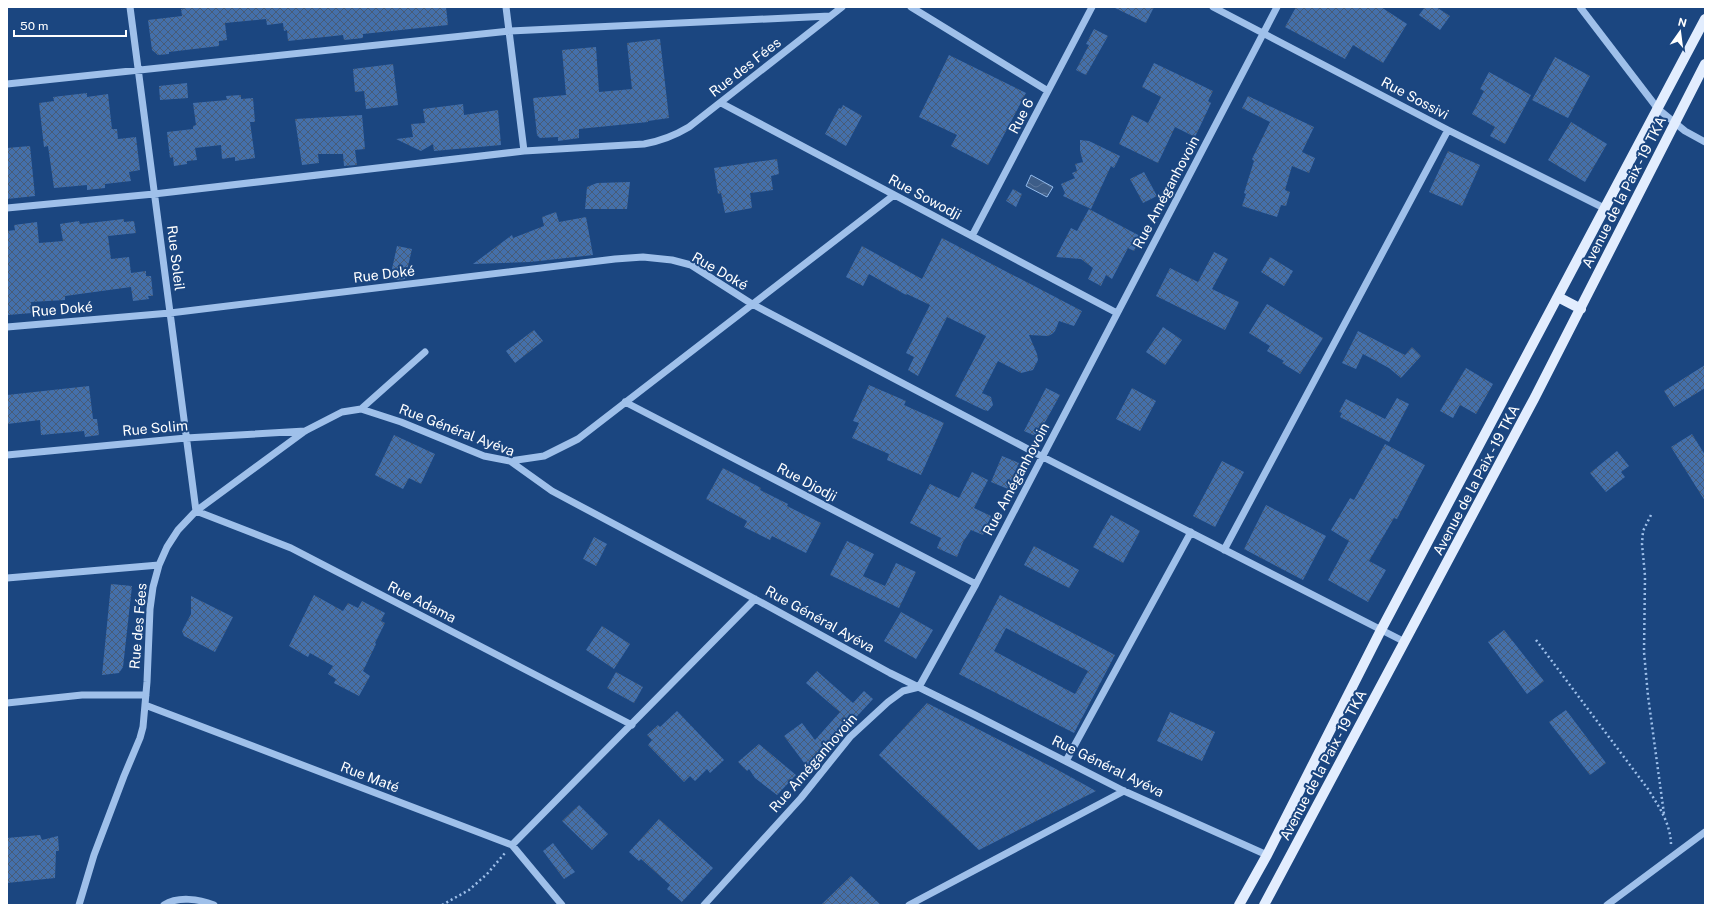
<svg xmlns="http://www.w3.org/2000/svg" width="1712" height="912" viewBox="0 0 1712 912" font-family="'Public Sans',sans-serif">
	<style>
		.water { fill: url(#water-waves); stroke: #92baec }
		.building { fill: url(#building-cross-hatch); fill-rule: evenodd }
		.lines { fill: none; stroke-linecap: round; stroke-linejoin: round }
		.path { stroke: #9fc0ea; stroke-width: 2.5; stroke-dasharray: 2 3; stroke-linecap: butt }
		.minor { stroke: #9fc0ea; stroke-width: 7 }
		.major { stroke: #e2edfe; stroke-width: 10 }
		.labels { text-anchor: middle; stroke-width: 4; stroke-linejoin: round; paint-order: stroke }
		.street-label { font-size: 14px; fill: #fff; stroke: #1b4680 }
	</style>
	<defs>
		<pattern id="water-waves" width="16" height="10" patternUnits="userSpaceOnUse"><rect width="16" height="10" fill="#3d5d88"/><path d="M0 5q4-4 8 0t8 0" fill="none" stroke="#5a759a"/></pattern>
		<pattern id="building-cross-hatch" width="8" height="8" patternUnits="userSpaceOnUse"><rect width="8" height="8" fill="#4470ab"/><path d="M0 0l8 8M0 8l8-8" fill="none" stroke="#485c77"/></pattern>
	</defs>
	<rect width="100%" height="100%" fill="#1b4680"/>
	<!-- water -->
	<path class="water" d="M1031,175l22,12 -6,10 -21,-11z"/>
	<!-- building -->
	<path class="building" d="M191,7h255l2,18 -85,9v4l-19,2 -1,-5 -55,6 -1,-11 -3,1 -1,-8 -16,2 -1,-6 -41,4 2,17 -8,1v5l-50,6v2l-11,1 -6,-5 -4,-30 34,-4 -1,-7z
		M1113,7h41l-8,16z
		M1296,7h85l26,17 -24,39 -30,-18 -8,14 -60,-32z
		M1425,7h11l14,9 -10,14 -21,-15z
		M1094,29l14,7 -22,39 -10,-5 13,-25 -3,-1z
		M660,39l9,79 -21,3v1l-69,7v9l-21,3v-4l-18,1 -3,-3 -4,-37 33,-3 -4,-45 34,-3 3,45 33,-3 -5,-46z
		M949,55l77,38 -38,72 -37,-19 6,-11 -38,-18z
		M1555,57l35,19 -22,42 -36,-18z
		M1154,63l59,28 -5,10 3,2 -16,34 -20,-10 -17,36 -39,-19 13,-29 16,8 13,-26 -19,-10z
		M393,64l5,41 -32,4 -2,-18 -9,1 -2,-23z
		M1489,72l42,23 -26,49 -15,-8 5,-9 -23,-13 12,-23 -4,-2z
		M187,83l1,15 -28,2 -1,-14z
		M87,93v4l21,-3 4,35h5l1,10 18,-2 4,33 -11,2 2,9 -26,3v4l-18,2v-5l-33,3 -6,-42 -4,1 -5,-44 15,-2 -1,-4z
		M241,95v4l12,-1 2,24h-5l5,36 -20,3v-4l-13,2 -1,-14 -26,3 2,12 -10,1v3l-13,2 -1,-9 -3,1 -3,-26 26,-3v-3l3,-1 -3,-22 34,-3 -1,-4z
		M1248,96l66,31 -12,25 13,6 -6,15 -17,-7 -7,24 5,2 -4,14 -5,-1 -4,12 -35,-11 4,-12 -2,-1 10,-32 -2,-2 18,-37 -28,-14z
		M463,104l1,11 34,-5 3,35 -67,6 -1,-7 -12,7 -25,-12 17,-2 -2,-13 14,-1 -2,-14z
		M843,105l19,11 -16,30 -21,-12 14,-26 2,1z
		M362,115l3,34 -10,1 2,15 -13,1 -1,-12h-25l1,9 -17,2 -7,-46z
		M1571,122l36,22 -22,38 -37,-22z
		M1080,140l9,1 31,15 -6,12 -3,-2 -20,43 -28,-13 2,-3 -4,-9 14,-6 -3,-5 5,-2 -2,-7 8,-2 -3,-11z
		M30,146l5,50 -28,3v-51z
		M1448,151l32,14 -18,41 -33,-14z
		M777,159l2,15 -8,2 2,14 -23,3 2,15 -27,5 -4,-20 -3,1 -4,-26z
		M1144,172l13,24 -14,7 -13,-24z
		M630,182l-3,27h-42l2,-22 10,-4z
		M1013,189l9,5 -6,13 -10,-6z
		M1089,209l53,28 -8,14 -6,-3 -16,31 -6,-4 -5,11 -13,-7 5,-11 -12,-9 -25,-2 15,-29 6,3z
		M556,212l3,10 27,-5 7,38 -63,7 -57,2 39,-29 1,3 31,-12 -2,-9z
		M124,219v3l10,-1 2,12 -28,3 3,23 18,-2 2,16 15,-2v5h5l2,20h-5l1,3 -16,2 -2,-14 -66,9v4l-34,2 1,11 -24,2 -1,-84 8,-1 -1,-5 23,-3 2,21 24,-2 -3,-17 19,-3 1,3z
		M942,238l140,73 -8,15 -15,-5 -4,10 -3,3 -4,2 -19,-1 8,19 1,6 -5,10 -12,3 -23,-12 -16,32 9,4 2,8 -5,6 -4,-1 -29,-14 31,-60 -39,-19 -29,59 -10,-6 6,-13 -8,-4 24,-48 -23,-11 -1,1 -37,-21 -6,12 -17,-9 16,-31 60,33z
		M397,246l15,3 -7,30 -7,1 -8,-2z
		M1214,252l14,7 -16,30 27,13 -14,28 -69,-34 14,-28 28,14z
		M1270,257l23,14 -9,15 -23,-14z
		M1267,304l56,34 -23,36 -18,-11 2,-2 -17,-10 3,-5 -21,-13z
		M1163,327l19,13 -17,25 -19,-13z
		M534,330l9,11 -28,22 -9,-12z
		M1358,331l47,24 7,-8 9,9 -20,22 -12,-10 -26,-14 -7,15 -14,-6z
		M1705,365v23l-31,19 -10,-16z
		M1466,368l27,16 -17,30 -16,-9 -7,13 -13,-7z
		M869,385l37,16 -2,4 40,18 -23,52 -34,-15 2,-6 -37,-16 7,-15 -6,-2z
		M89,386l4,33h4l2,16 -14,2 -1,-6 -43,4 -1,-15 -33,4v-29z
		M1046,388l14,7 -21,38 -6,2 -9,-4z
		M1132,388l24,13 -16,30 -24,-12z
		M1397,398l12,6 -20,38 -49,-25 2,-4 -3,-1 7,-13 39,20z
		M1692,434l13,21v46l-34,-54z
		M394,435l41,19 -14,30 -12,-6 -6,11 -28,-14z
		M1385,444l40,21 -28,54 -3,-1 -25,43 17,9 -18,32 -40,-22 21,-39 -18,-11 19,-32 4,2z
		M1617,451l12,15 -8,6 4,5 -19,15 -16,-19z
		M1002,456l17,7 -11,26 -17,-7z
		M1222,461l22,11 -29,55 -22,-11z
		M723,468l38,20 -1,2 28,14 -1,2 34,17 -15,30 -34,-17 -2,4 -26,-13 3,-6 -41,-22z
		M972,472l16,8 -14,28 17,8 -8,19 -12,-5 -8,12 -6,15 -20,-9 4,-10 -31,-15 20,-39 29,14z
		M1266,505l60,31 -23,44 -59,-31z
		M1111,515l29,16 -17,32 -30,-16z
		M594,537l13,7 -11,22 -13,-7z
		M847,541l27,13 -11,22 22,10 11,-23 20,9 -17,36 -69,-33z
		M1034,546l45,24 -10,18 -45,-23z
		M111,584l21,2 -9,81 -4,6 -17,2z
		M314,595l29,16 5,-8 10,5 4,-7 23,12 -4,8 4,2 -10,20 1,1 -13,27 7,5 -11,20 -25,-13 2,-4 -8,-5 5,-8 -23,-13 -2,4 -19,-11z
		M1000,595l115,60 -41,78 -115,-59zM1006,628l82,43 -13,23 -81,-43z
		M191,596l42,21 -18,35 -31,-16 -2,-5 9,-17z
		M901,612l32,18 -17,29 -32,-18z
		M602,626l28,18 -16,25 -28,-19z
		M1504,630l40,51 -17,13 -39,-52z
		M817,671l36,32 11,-12 9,8 -25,27 -1,-1 -39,43 -24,-32 18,-13 13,17 25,-28 -34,-29z
		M616,672l27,15 -9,16 -27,-15z
		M927,703l129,66 40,22 -117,59 -100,-95z
		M1566,710l40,53 -16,12 -41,-53z
		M677,711l47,49 -14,13 -3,-4 -12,12 -5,-5 -6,6 -36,-37 4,-5 -5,-5 11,-10 2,2z
		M1170,712l45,20 -13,29 -45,-20z
		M759,744l37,31 -19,20 -22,-17 -6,-9 -2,2 -9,-9z
		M579,805l29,29 -16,16 -30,-29z
		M659,819l54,49 -31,34 -15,-13 3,-4 -29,-26 -2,2 -10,-9z
		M40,835l2,5 16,-4 1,15h-3l-1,27 -48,5v-45z
		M553,843l22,29 -11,7 -21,-28z
		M851,876l30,29h-60z"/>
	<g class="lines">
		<!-- path -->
		<path class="path" d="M1651,515l-8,16 -1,13 3,32 -1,76 4,44 16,118
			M1536,640l112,149c11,18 22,33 23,55
			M442,905l27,-15 18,-16 18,-21"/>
		<!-- minor -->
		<path class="minor" d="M130,7l66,504
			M506,7l18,144
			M911,7l137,84
			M1213,7l235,123 158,79
			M1580,7l78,102 27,22 20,11
			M7,84l503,-53 320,-15
			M721,103l396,210
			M7,208l147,-14 370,-43 120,-7c17,-3 30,-8 45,-17l153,-120
			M972,236l120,-229
			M7,327l163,-14 445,-54 28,-2 29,3 19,5 61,39 291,153 362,185
			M625,402l351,182
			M361,409l40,13 83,34 26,5 42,30 203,108 135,74 85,42 149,76 143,64
			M7,455l179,-17 119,-7
			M510,461l34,-5 34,-17 316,-244
			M196,511l95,37 341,177
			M1224,550l224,-420
			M7,578l152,-13
			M7,703l75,-8h64
			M145,705l367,140 50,60
			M1066,761l125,-229
			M512,845l243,-246
			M79,905l15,-50 30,-79 16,-38 3,-11 4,-45 3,-73 3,-22 6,-22 8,-18 11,-17 18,-19 109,-80 37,-19 19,-3 64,-57
			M164,905c14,-9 35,-6 50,0
			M704,905l97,-107 49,-61 38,-35 15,-11 16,-4 57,-103 301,-577
			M909,905l215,-114
			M1607,905l98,-73"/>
		<!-- major -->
		<path class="major" d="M1558,297l23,12
			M1239,905l28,-50 114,-225 324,-611
			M1264,905l270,-506 171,-335"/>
	</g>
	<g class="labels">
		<!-- street labels -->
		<g class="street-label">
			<text transform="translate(745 67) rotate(-38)" y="5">Rue des Fées</text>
			<text transform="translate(1415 98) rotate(28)" y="5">Rue Sossivi</text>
			<text transform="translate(1021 116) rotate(-62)" y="5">Rue 6</text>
			<text transform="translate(1166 192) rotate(-62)" y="5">Rue Améganhovoin</text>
			<text transform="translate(1624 192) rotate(-63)" y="5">Avenue de la Paix - 19 TKA</text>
			<text transform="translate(925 197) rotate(28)" y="5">Rue Sowodji</text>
			<text transform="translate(176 258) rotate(83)" y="5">Rue Soleil</text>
			<text transform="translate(720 271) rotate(30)" y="5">Rue Doké</text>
			<text transform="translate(384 274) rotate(-7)" y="5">Rue Doké</text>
			<text transform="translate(62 309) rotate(-5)" y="5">Rue Doké</text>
			<text transform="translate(155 428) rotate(-5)" y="5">Rue Solim</text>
			<text transform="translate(457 430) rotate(21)" y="5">Rue Général Ayéva</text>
			<text transform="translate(1016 479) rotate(-62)" y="5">Rue Améganhovoin</text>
			<text transform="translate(1476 480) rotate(-62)" y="5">Avenue de la Paix - 19 TKA</text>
			<text transform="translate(807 482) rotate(28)" y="5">Rue Djodji</text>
			<text transform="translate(422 602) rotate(27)" y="5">Rue Adama</text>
			<text transform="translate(820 619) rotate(29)" y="5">Rue Général Ayéva</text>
			<text transform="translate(138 626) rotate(-85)" y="5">Rue des Fées</text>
			<text transform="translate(813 763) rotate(-49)" y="5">Rue Améganhovoin</text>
			<text transform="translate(1323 765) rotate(-62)" y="5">Avenue de la Paix - 19 TKA</text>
			<text transform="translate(1108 766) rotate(26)" y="5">Rue Général Ayéva</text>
			<text transform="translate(370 777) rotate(21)" y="5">Rue Maté</text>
		</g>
	</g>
	<!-- border -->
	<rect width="1712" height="912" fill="none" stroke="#ffffff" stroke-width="16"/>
	<!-- north arrow -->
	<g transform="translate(1680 32) rotate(14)" stroke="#1b4680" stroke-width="3" paint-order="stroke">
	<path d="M0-3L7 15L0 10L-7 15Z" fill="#ffffff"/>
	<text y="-6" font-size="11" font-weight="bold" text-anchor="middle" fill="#ffffff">N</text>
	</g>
	<!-- scale -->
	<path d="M14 30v6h112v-6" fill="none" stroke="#ffffff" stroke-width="2"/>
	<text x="20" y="30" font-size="12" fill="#ffffff" stroke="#1b4680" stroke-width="3" paint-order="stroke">50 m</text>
</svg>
